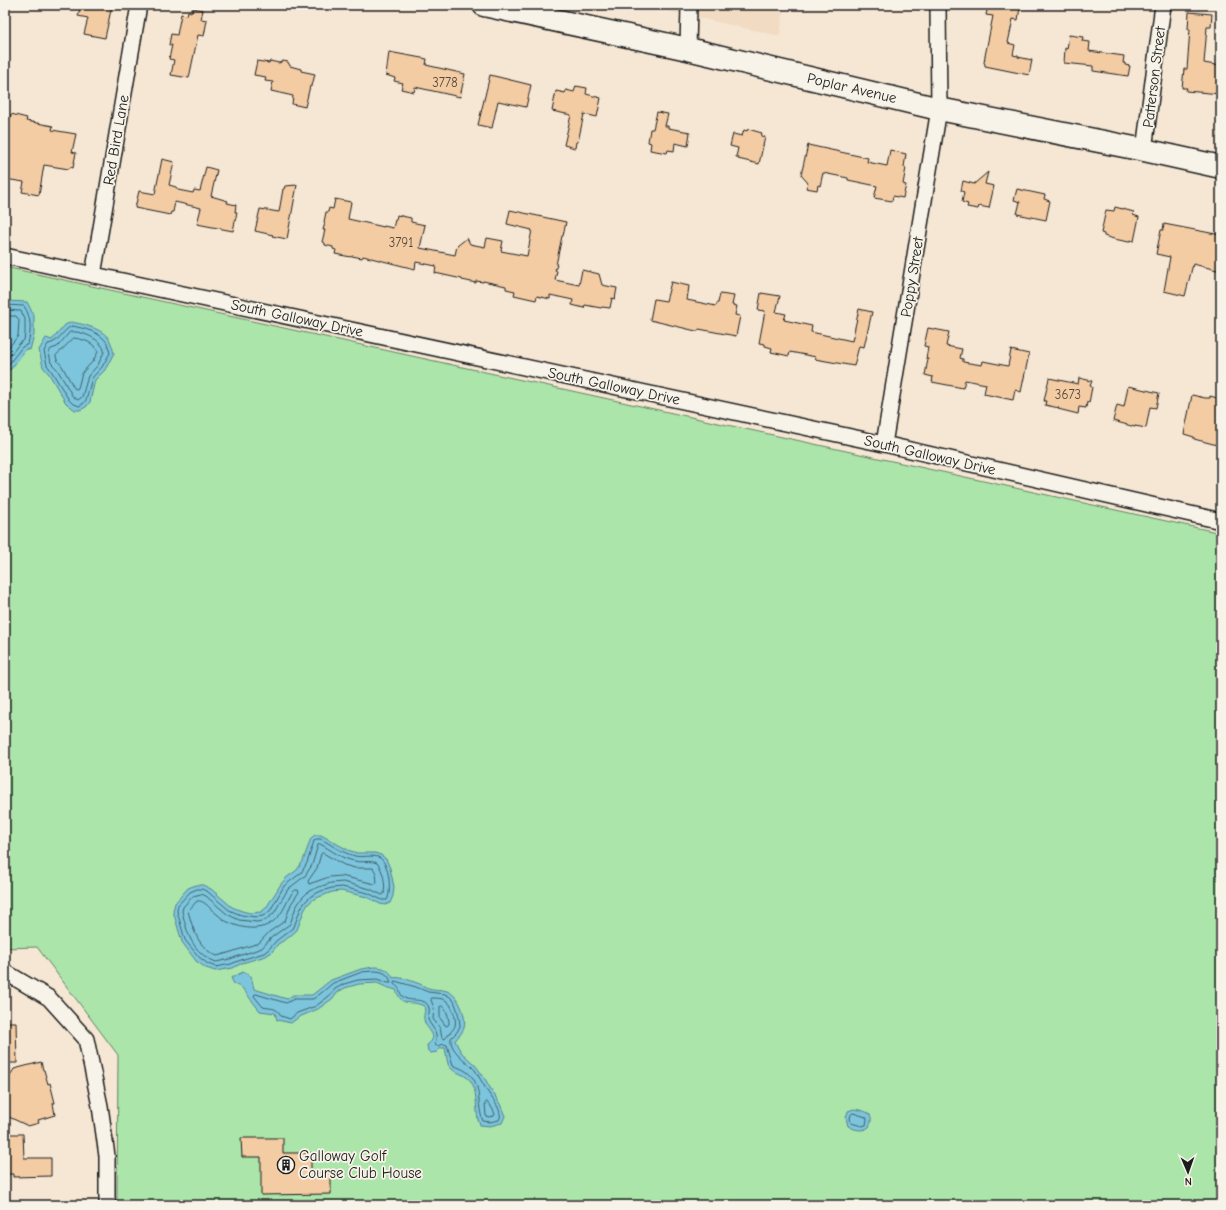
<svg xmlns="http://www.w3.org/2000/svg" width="1226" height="1210" viewBox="0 0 1226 1210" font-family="'Comic Neue',sans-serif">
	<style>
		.built { fill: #f1dbc3 }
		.green { fill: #abe5aa; stroke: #648063 }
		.water { fill: #7cc5dc; stroke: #56818f }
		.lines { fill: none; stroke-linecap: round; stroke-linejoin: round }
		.shore { stroke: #426069; stroke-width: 1 }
		.building { fill: #f4cca4; stroke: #1c1c1c }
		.minor-casing { stroke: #1c1c1c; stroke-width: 18 }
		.primary-casing { stroke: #1c1c1c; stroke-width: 25 }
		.minor { stroke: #f7f3e8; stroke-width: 15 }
		.primary { stroke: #f7f3e8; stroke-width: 22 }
		.labels { text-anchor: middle; stroke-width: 3.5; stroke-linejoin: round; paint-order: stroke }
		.number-label { font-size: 13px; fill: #52483e }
		.street-label { font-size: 15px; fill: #1c1c1c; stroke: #f7f3e8 }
		.poi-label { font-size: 15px; fill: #1c1c1c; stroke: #f7f3e8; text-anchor: start }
	</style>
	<rect width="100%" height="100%" fill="#f6e7d4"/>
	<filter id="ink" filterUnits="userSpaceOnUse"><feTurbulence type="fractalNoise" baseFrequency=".025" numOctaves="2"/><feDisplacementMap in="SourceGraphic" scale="8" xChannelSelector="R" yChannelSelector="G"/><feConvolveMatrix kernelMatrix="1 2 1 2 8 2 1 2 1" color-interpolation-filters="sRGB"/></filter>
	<g filter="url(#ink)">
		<!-- built -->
		<path class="built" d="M640,5h144l-4,31z"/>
		<!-- green -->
		<path class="green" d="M5,267l1216,266v672h-1104l1,-150 -81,-108 -32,1z"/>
		<!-- water -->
		<path class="water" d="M5,301l22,1 7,14v19l-4,15 -4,-1 -15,20 -6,2z
			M71,322c12,2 34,7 39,19 2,4 3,9 4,12l-9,17 -10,10 -5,22 -4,5 -6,3h-5l-9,-7 -17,-29 -6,-7 -4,-17 7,-12 6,2 13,-15z
			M315,835h6l27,15 9,3h18l6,2 5,4 4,9 4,19 -1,9 -3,7 -5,2 -5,-1 -13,-7 -26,-6 -9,1 -18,7 -6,5 -4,7 -7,19 -9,8 -10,6 -6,8 -6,4 -24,7 -9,5 -18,3 -9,-3 -10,-7 -14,-19 -9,-31 2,-8 13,-15 8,-3h7l8,4 21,18 10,4 8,2 11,-1 5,-4 15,-24 5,-6 11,-8 6,-9 8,-23z
			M374,967c9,0 15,2 19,11 5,-2 19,3 24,5 4,1 8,4 11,5 6,2 13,1 19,3 12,4 20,26 17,37 -2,6 -6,8 -9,13l6,11 15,14 8,11 5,9 11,18 5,12 -3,7 -12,3 -10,-1 -2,-5c-2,-11 -1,-24 -5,-35 -5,-12 -19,-11 -24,-19 -2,-3 -3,-14 -4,-18h-4l-4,4 -6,1 -3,-2 -1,-6c14,-10 -2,-15 -3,-26 -1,-5 2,-7 0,-13 -15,-7 -21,3 -28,-16l-10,-3 -9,-4 -18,1 -14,4 -7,4 -6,7 -14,10 -19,8 -8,6 -14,-3 -2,-7 -15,-2 -18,-23 -8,-4 -3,-6 12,-6 8,4 3,13 33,10 6,-4h19l19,-15 30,-11z
			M854,1109c11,2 22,3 15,18 -6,5 -15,3 -21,-1l-2,-8 2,-7z"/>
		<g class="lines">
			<!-- shore -->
			<path class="shore" d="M5,305l19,1c8,12 7,25 4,38l-6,3 -14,18 -3,2
				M5,310l16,1 4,8v15l-1,6 -5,4 -14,18
				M5,316h11l3,4 -1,16 -13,16
				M72,326c11,2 29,6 35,17 1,3 2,7 3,10l-8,14 -10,11 -6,22 -3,4 -4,2 -7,-3 -3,-3 -17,-28 -5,-7 -3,-14 4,-7c11,-1 14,-14 24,-18z
				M70,332c9,-2 28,6 32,14 2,2 2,4 2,6l-6,13 -10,11 -6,21 -4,3 -5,-3 -16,-28 -6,-6 -2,-11 2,-3 6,-2z
				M74,338c9,1 21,5 24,14l-5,9 -11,12 -4,15 -2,1 -2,-1 -12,-22 -5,-6 -1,-4z
				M317,839h4c11,6 21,14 34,17 7,2 18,-2 25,2 9,6 12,33 7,42h-5l-14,-7 -26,-6 -10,1 -11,3 -10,5 -6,6 -5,8 -6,17 -18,14 -7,8 -5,4 -23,7 -10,4 -15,3 -8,-3 -9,-7 -14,-17 -8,-29 1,-6 12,-13 7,-3h5l6,3 21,18 12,5 15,2 7,-1 7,-5 14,-25 17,-13 6,-10 7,-22z
				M320,844c12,6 21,15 35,17 7,2 15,-1 22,2 6,7 9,21 7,31l-2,1 -12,-6 -27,-7 -12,1 -12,4 -10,4 -7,7 -6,9 -6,17 -18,13 -10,11 -32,11 -14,3c-24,-9 -29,-29 -34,-51l1,-4 10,-11 8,-2 5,2 21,18 12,6 18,2 9,-2 8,-7 14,-24 17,-13 7,-11 6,-20z
				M323,853l21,12 11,3h18l3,5 1,10 -2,1 -34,-8 -12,1 -20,7 -1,-3 9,-13 4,-14z
				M296,890h2l1,2 -8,12 -6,17 -16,11 -10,11 -31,10 -11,3c-19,-8 -24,-27 -29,-45l9,-10c6,-1 11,5 15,9 4,3 8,7 12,10 16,9 38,13 52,-1 7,-6 11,-18 16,-26z
				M374,971c9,0 15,3 17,12h-3l-11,-4 -19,1 -14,4 -9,5 -6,7 -13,10 -19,7 -7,6 -9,-3c-4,-9 -9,-7 -18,-9l-9,-11 1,-2h1l30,9 8,-4h19l7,-5 13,-11 29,-11z
				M395,981l21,6 12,5 17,2 5,3 4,4 3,8 2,8 1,9 -3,6 -6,6c-2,13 17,24 24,32 4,6 7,13 11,19 4,8 13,16 14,25 1,3 0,3 -1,6l-9,2 -7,-1c-7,-17 0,-37 -16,-49 -4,-3 -10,-5 -14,-7l-6,-20 -3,-1 -7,2 -2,-1c3,-14 0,-13 -7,-25 0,-4 2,-8 1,-12 -3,-12 -19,-5 -26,-11 -5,-5 -1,-8 -9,-13z
				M432,998c4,0 9,0 13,2 7,3 12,19 10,26 -1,3 -8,10 -10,13l-3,-1 -2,-10 -7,-9 1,-11 -3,-8z
				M442,1006c5,3 7,12 7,18l-2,2 -2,-1 -5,-7v-11z
				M487,1102l5,6 3,6 -1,2 -6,1 -2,-1 -1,-12z
				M853,1113l13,4 1,2 -1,6 -4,1 -11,-3 -1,-5 1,-3z"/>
		</g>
		<!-- building -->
		<path class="building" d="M81,5h31l-7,33 -21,-4 4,-16 -10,-2z
			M988,5h22l10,2 -2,13 -5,-1 -5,24 7,2 -2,10 5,1v1l14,3 -3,15 -44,-9v-2l-1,-1 1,-7 8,-40 -7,-1z
			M193,8l10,2 -2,9 6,1 -3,16 -6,-1 -9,43 -18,-3 3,-15 -5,-1 3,-14h-3l2,-11 6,1 4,-21 6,1 1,-4 4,1z
			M1189,12l23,2 -1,13h-4l-3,36 17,3v28l-35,-3 1,-3h-5l2,-19h3l3,-40h-2z
			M1069,35l14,2 -1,4 8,1 -1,9 35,5 -1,7h2v2l5,1 -2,10 -35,-5v-5l-29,-3 1,-15 2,1z
			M389,52l38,7 -1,6 39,9 -5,23 -45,-10 -1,5 -13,-3 2,-6 -9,-2 1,-3 -9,-3z
			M257,61l12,2 1,-2 9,2 4,-2 5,1 2,4 11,3v2l14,3 -3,12h-2l-5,21 -13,-3 1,-8 -22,-5 2,-9 -8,-1 1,-4 -12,-2z
			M490,75l41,10 -5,22 -28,-6 -6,27 -14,-3z
			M576,86l11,2 -1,6 15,4 -4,19 -13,-3 -6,28h-2l-1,6 -11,-3 7,-30 -19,-4 4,-20 9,2 1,-3 8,2z
			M657,112l11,2 -3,12h3v2l22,4 -2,14 -13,-3 -1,8 -6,-1 -1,3 -17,-3 1,-7 -3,-1 2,-13h3z
			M11,114l16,4 -1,3 27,5 -1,4 24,4 -4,18 4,1 -3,15 -3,-1 -1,2 -25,-4 -5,30 -17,-3 2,-10 -19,-3v-52l2,1z
			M748,129l14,4 -1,3 4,1 -6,27 -21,-5 1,-2h-3l2,-9 -8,-2 3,-12 9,2 2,-6 3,1z
			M808,145l60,13 -1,4 20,4 3,-16 16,4 -2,13 2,1 -3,16 3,1 -3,13 -10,-2 -1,5 -18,-3 3,-12 -29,-6v-2l-25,-5 -3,13 -2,-1 -1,5 -11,-2 2,-5 -7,-8z
			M162,159l12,3 -5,23 7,2 2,3 15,3 1,-3 6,1 6,-24 11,3 -6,26 17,5 -1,2 9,2 -1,7h2l-4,19 -36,-7 4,-16 -26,-6 -2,10h-2l-1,3 -35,-7 4,-17 16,3z
			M988,172l-3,12 9,2 -5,22 -10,-2 -1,3 -11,-2 1,-3 -6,-2 2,-10 -3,-1 2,-10 11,3z
			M297,185l-10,54 -15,-3 1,-1 -18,-4 5,-22 19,3 4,-23h1l1,-3z
			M1017,189l28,6 -1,4 6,2 -4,19 -29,-6 3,-12 -6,-2z
			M335,199l16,3 -3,17 36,8v-1l9,2 2,-8h1l1,-5 14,3v4l14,3 -5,23 35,7 2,-9 10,-8 3,6 15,3 2,-9 16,3 -2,10 26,5 5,-26 -25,-6 3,-14 56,12 -3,14h-1l-6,29h1l-2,5 2,1 -2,9 24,5 3,-15 17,4 3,11 15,3 -2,11 -3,-1 -2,10 -8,-1 -1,1 -16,-3 -1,3 -12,-3 1,-5 -23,-5v4l-13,-3 -1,4 -22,-5 1,-4 -9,-2v-3l-23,-5v1l-7,-1v2l-14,-3v-1l-27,-6 1,-7 -20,-4 -1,7 -52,-13 -1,2 -10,-2 -1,1 -16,-3 1,-4 -3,-1v-2l-8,-2v-2l-3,-1 3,-12h-2l2,-7 -1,-1 2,-10h2l1,-4 4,1z
			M1115,207l19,5 -1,3 6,2 -5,24 -5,-1v2l-15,-3 -10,-3v-2l-3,-1 5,-23 8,1z
			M1164,224l57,11v36l-28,-7 -8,32 -21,-5 6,-34 -14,-3 5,-24h2z
			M671,282l18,4 -2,14 29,6 1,-3h1l2,-9 14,2 -2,9 5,1 -2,9 5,1 -4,20 -37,-7 -1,2h-2l-46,-11 4,-21 12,2z
			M761,293l19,3 -4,16 10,2 -2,6 28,6 -1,6 41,9 7,-32 13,3 -8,35 -5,-1 -5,20 -39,-7 1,-2 -26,-5 -1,4 -18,-4 1,-4 -7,-2v-2l-6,-1 6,-32 -7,-1z
			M928,328l21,4 -3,14 16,3 -2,9 3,1v3l19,3 1,-4 25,5 3,-16 18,4 -8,38 -6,-2 -2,10 -29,-6 2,-10 -21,-4 -2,8 -31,-6 1,-5 -8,-2 3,-16h-2l2,-12 -4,-1z
			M1049,378l29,6 1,-6 13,3 -2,5 2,1 -3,16 -2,-1 -1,6 -7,-1 -1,7 -20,-5 1,-1 -14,-3 1,-4h-2z
			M1128,386l31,7 -3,15 -6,-1 -4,21 -11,-2v1l-22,-6 4,-16 7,2z
			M1192,395l13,3h5v-2l11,3v45l-4,-1v2l-23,-6v-2l-10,-3z
			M5,1022h11l1,41h-12z
			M41,1062l2,8h1l4,14 2,-1 5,20h-2l2,12 -17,5 1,3 -11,3 -23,-11v-31l9,-15z
			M5,1134h18l1,24h27v18l-38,1v-3h-8z
			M241,1138h42v15h28v20h20v21l-70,1v-38h-19z"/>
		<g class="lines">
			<defs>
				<path id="minor" d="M688,49l1,-44
					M1144,150l19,-145
					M5,256l879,188 337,77
					M93,275l46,-270
					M884,444l55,-335 -1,-104
					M5,972l44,26 37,41 14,67 7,50v49"/>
				<path id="primary" d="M484,5l204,44 251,60 205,41 77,17"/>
			</defs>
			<!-- minor casing -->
			<use href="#minor" class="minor-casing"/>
			<!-- primary casing -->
			<use href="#primary" class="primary-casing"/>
			<!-- minor -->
			<use href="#minor" class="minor"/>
			<!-- primary -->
			<use href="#primary" class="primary"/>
		</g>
	</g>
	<!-- icons -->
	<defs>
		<symbol id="building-ring" viewBox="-11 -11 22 22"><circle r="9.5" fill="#f7f3e8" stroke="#1c1c1c" stroke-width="1.5"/><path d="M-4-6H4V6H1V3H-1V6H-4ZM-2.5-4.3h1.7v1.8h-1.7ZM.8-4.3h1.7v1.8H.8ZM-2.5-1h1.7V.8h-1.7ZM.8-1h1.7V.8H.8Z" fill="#1c1c1c"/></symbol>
	</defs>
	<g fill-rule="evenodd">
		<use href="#building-ring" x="276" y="1155" width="20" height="20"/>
	</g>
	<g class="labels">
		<!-- number labels -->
		<g class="number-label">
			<text x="445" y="87">3778</text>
			<text x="401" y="247">3791</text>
			<text x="1068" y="399">3673</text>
		</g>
		<!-- street labels -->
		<g class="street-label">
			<text transform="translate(1154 77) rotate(-83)" y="5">Patterson Street</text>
			<text transform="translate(852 88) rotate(13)" y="5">Poplar Avenue</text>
			<text transform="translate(116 140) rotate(-80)" y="5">Red Bird Lane</text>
			<text transform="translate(912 277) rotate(-81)" y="5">Poppy Street</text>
			<text transform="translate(297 318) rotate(12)" y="5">South Galloway Drive</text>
			<text transform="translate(614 386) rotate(12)" y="5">South Galloway Drive</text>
			<text transform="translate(930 455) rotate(13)" y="5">South Galloway Drive</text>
		</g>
		<!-- poi labels -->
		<g class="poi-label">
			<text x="299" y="1161">Galloway Golf<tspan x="299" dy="17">Course Club House</tspan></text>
		</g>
	</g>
	<!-- margin -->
	<rect width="1226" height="1210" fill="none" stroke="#f7f3e8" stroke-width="20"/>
	<rect x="10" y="10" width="1206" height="1190" fill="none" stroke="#1c1c1c" stroke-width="1.5" filter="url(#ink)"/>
	<!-- north arrow -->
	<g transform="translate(1188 1172) rotate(178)" stroke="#f7f3e8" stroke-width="3" paint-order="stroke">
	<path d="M0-3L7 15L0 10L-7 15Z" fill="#1c1c1c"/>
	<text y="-6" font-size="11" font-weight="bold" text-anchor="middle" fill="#1c1c1c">N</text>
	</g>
</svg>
